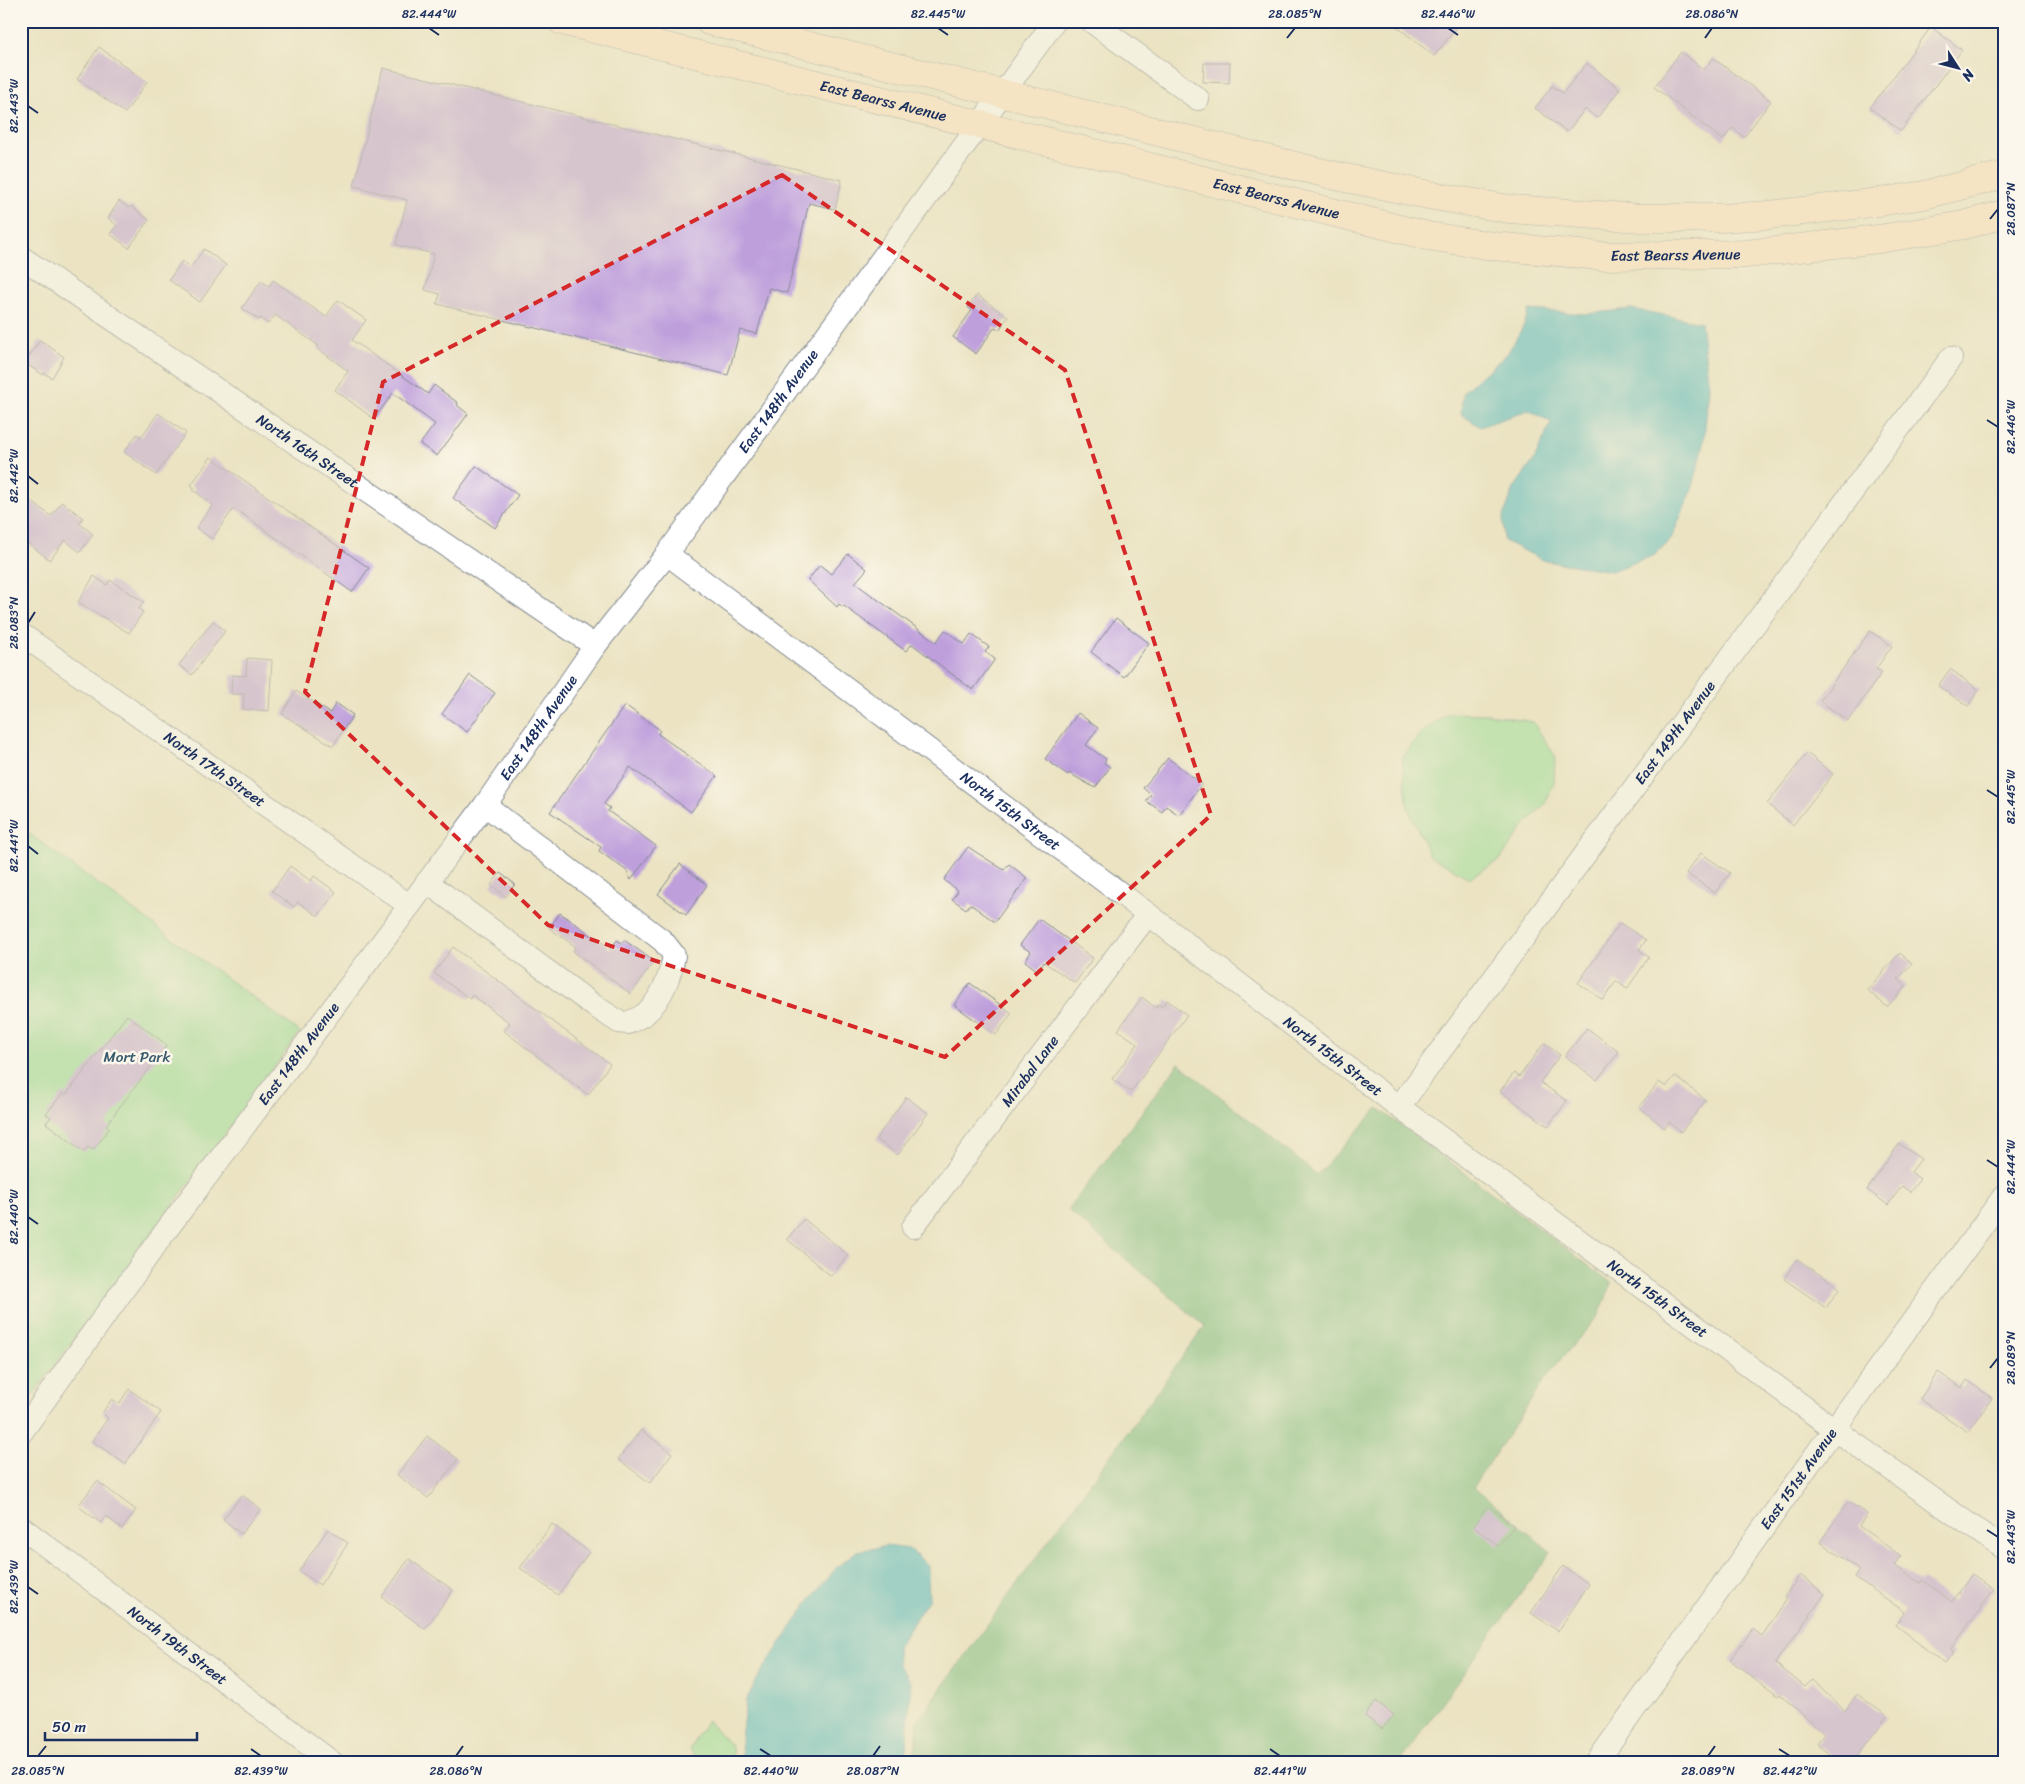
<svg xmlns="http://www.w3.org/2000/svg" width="2025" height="1784" viewBox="0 0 2025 1784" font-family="Sriracha,sans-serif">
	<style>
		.green { fill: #94de99; stroke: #58867c }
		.forest { fill: #77bd81; stroke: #497670 }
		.water { fill: #4bb9c5; stroke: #337492 }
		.building { fill: #be9fdc }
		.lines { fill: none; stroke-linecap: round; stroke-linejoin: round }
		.minor-casing { stroke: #838990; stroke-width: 24 }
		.secondary-casing { stroke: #838990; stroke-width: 29 }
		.minor { stroke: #fff; stroke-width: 22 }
		.secondary { stroke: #ffe4c6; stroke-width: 28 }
		.marked { fill: none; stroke: #d62828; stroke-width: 4; stroke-dasharray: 10 6; stroke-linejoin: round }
		.ticks { fill: none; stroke: #1b2f5e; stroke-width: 2 }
		.labels { text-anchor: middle; stroke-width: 5; stroke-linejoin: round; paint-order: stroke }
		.street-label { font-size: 15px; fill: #1b2f5e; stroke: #fbf7ec }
		.park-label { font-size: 15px; fill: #395b6d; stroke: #fbf7ec }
		.neatline { fill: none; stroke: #1b2f5e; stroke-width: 2 }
		.ticks-label { font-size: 12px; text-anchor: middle; fill: #1b2f5e }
	</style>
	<rect width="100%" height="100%" fill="#fbf7ec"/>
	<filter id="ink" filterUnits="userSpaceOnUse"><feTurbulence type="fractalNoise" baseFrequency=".02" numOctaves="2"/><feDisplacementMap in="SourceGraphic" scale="10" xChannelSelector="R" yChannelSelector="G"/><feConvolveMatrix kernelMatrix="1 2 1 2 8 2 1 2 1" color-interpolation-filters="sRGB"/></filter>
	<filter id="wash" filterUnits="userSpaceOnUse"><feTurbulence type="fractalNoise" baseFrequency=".0096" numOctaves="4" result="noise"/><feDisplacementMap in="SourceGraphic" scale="20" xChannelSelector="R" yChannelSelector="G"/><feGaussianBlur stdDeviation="1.12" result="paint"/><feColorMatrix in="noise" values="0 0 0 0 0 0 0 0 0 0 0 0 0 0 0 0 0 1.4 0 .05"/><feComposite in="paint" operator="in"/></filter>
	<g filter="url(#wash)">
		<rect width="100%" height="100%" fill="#ebe3c2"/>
		<!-- green -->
		<path class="green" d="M1448,713l41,1 44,8 22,34 -1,27 -9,21 -21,22 -24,34 -31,18 -39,-22 -22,-48 -6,-50 18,-24z
			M21,828l279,204 -279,379z
			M707,1720l25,27 1,16h-33l-11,-13z"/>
		<!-- forest -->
		<path class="forest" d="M1179,1063l138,112 61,-67 234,175 -13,32 -49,57 -77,115 78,65 -152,211h-488l4,-10 3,-33 287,-394 -137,-116z"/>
		<!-- water -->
		<path class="water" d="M1631,309l70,13 8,65 -6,61 -11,42 -21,49 -16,16 -43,16 -67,-10 -41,-20 -1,-24 11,-29 20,-28 17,-38 -23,-12 -48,17 -19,-13 2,-22 44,-38 17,-29 5,-15 58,4z
			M888,1546l21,3 19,16 1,34 -32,48 1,16 13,19 -5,67 -6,14h-158l-1,-25 5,-38 16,-29 47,-70 28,-34 20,-16z"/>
		<g id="blocks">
			<!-- building -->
			<path class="building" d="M1390,21h72l-28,35z
				M1931,27l31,23 -61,81 -31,-23z
				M99,47l48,35 -22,31 -48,-34z
				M1681,52l23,18 9,-12 58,43 -27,36 -12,-9 -9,12 -69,-53z
				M1204,63h26l-1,20 -26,-1z
				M1587,63l33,26 -23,29 -12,-9 -18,23 -32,-24 17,-22 11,7z
				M383,68l459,112 -7,29 -26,-6 -22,90 -18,-5 -12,46 -17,-4 -12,45 -291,-71 3,-10 -15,-4 9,-36 -38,-9 11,-45 -53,-14z
				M119,201l10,7 2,-2 18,14 -20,28 -19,-14 7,-9 -9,-7z
				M204,249l22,16 -26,37 -31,-22 13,-19 9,6z
				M273,280l53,37 12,-17 28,20 -14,20 76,54 6,-9 24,18 -1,2 11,9 -31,42 -17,-12 15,-20 -42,-31 -19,26 -39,-29 13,-19 -31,-23 2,-2 -44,-31 -7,9 -7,-6 -2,2 -17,-12 19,-27 8,5z
				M977,295l31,22 -9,13 -4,-3 -19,27 -23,-17 19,-27 -4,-3z
				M40,340l24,17 -12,21 -8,-5 -1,2 -18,-12z
				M158,413l28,20 -30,42 -32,-23 13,-18 4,3z
				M211,457l158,111 -17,24 -118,-84 -22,31 -16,-11 17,-23 -20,-15 2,-2 -4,-3z
				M476,466l42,29 -23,33 -42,-30z
				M21,494l30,22 11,-14 21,16 -4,5 14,11 -13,18 -15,-12 -15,20 -29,-22z
				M848,554l19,15 -12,14 81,59 9,-12 19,14 7,-10 18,13 -4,5 10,7 -22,31 -61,-46 -6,7 -62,-45 -1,1 -4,-3 -2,3 -29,-27 12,-15 11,9z
				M94,576l13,9 3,-5 34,22 -5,7 4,3 -14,21 -51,-31z
				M1116,618l33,25 -25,34 -33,-25z
				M213,621l12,10 -33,44 -13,-10z
				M1870,631l22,15 -16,23 6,3 -34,49 -28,-20z
				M247,658l25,2 -3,51 -26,-2 1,-15h-13l1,-19 14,1z
				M1950,669l29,21 -11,16 -30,-20z
				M470,675l25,18 -28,39 -25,-18z
				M296,691l34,22 6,-10 17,12 -20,31 -51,-32z
				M625,705l35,25 -2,4 59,42 -26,36 -61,-45 -26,37 6,4 -2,3 48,35 -25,34 -4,-9 -28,-20 2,-4 -51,-35z
				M1078,713l20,15 -12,17 20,14 -2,4 6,4 -15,21 -26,-15 -1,2 -23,-16z
				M1807,753l26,21 -40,51 -26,-21z
				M1168,758l34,26 -23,31 -13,-9 -4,6 -16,-11 5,-6 -8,-7z
				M968,847l36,23 5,-6 18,14 -32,44 -25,-18 -4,5 -14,-10 6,-8 -14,-11z
				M1701,853l29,20 -15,20 -29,-20z
				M680,864l27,21 -21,30 -28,-21z
				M290,866l21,15 3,-5 22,16 -18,24 -20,-14 -4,5 -22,-16z
				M500,873l15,11 -9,13 -15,-12z
				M560,913l51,36 6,-9 5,3 2,-3 30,21 -23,33 -58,-43 3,-4 -27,-19z
				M1039,919l54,39 -18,25 -31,-21 -6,9 -13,-10 6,-9 -11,-7z
				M1620,923l26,17 -7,10 10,7 -22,32 -11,-8 -13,19 -25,-17z
				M453,947l157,117 -22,31 -84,-64 6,-8 -38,-28 -2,4 -36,-26z
				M1900,953l12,11 -14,15 8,7 -19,21 -20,-17z
				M970,983l42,30 -16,22 -42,-30z
				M1142,997l14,11 2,-4 4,3 5,-7 20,15 -56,77 -19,-13 26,-35 -20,-14z
				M127,1015l40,30 -61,80 4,3 -17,22 -5,-3 -4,5 -38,-29 5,-6 -5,-3 17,-21 3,2z
				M1587,1028l32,24 -22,28 -32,-24z
				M1544,1043l16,12 -20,27 27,19 -19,25 -48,-35 14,-18 5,4z
				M1675,1076l31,24 -25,32 -12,-10 -4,6 -26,-21 20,-25 7,5z
				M906,1097l22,16 -30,42 -22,-16z
				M1899,1144l22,15 -10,13 9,7 -10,13 -8,-6 -14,19 -21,-15z
				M804,1219l44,36 -17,21 -44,-37z
				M1797,1259l43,29 -14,20 -42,-29z
				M1938,1372l24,16 5,-8 25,18 -24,34 -48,-33z
				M129,1389l32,23 -36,52 -33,-23 16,-23 -6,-5 10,-14 7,5z
				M641,1430l31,23 -22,30 -32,-24z
				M427,1436l31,23 -30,39 -31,-23z
				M97,1481l39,29 -14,19 -16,-13 -5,7 -23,-17z
				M242,1495l19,14 -20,25 -18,-15z
				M1848,1502l19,12 -8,12 42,30 -7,9 26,18 2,-3 30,22 20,-28 22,16 -43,59 3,3 -9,12 -50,-39 10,-13 -50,-35 5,-7 -40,-28z
				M1488,1506l26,20 -16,20 -25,-20z
				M552,1524l37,28 -31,43 -38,-27z
				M328,1529l20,14 -28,42 -21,-14z
				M409,1559l44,31 -28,39 -43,-32z
				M1563,1566l26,18 -31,47 -27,-18z
				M1800,1575l25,19 -50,69 30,24 7,-7 33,31 12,-17 30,22 -35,47h-11l-24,-19 7,-10 -44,-40 -2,2 -48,-36 23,-31 9,7 25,-37 -3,-2z
				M1376,1701l18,14 -12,14 -17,-13z"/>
		</g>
	</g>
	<g filter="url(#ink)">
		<use href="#blocks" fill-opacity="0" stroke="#838990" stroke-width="1"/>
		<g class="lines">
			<defs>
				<g id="minor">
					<path d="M1091,21l107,78"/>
					<path id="s1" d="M21,257l574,389"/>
					<path id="s2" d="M667,554l481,360 251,193 435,322 170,120"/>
					<path id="s3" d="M21,634l388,271"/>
					<path d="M427,882l166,123 26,17 9,1c6,-3 13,-6 18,-10 15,-13 25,-38 28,-58l-11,-14 -178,-136"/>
					<path id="s4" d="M1399,1107l552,-749"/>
					<path id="s5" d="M913,1227l235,-313"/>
					<path id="s6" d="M21,1433l138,-193 326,-435 110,-159 72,-92 388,-533"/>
					<path id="s7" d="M21,1527l312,236"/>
					<path id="s8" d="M1596,1763l238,-334 170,-233"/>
				</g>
				<g id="secondary">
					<path id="s9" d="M562,21l866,215 65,10 108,10 145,-2 133,-15 85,-14 40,-11"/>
					<path d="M709,21l627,155 98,20 75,13 133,9h78l49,-3 110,-13 45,-7 80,-20"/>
				</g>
			</defs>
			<!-- minor casing -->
			<use href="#minor" class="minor-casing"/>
			<!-- secondary casing -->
			<use href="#secondary" class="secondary-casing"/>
			<!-- minor -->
			<use href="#minor" class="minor"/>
			<!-- secondary -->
			<use href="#secondary" class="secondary"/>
		</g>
	</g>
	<!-- marked area -->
	<path d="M0 0H2025V1784H0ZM782,175l283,195 146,445 -266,242 -397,-132 -243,-233 78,-310z" fill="#ebe3c2" fill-opacity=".55" fill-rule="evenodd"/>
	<path class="marked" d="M782,175l283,195 146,445 -266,242 -397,-132 -243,-233 78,-310z"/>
	<!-- ticks -->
	<path class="ticks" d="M429,28l10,7M938,28l10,7M1448,28l10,7M1287,38l8,-10M1705,38l7,-10M28,106l10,7M1990,219l8,-10M1987,420l11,7M28,476l10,8M28,623l7,-11M1987,790l11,7M28,846l10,8M1987,1160l11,7M28,1217l10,7M1990,1368l8,-10M1987,1530l11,7M28,1587l10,7M251,1749l10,7M760,1749l11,7M1270,1749l10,7M1779,1749l11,7M38,1756l8,-10M456,1756l7,-10M873,1756l7,-10M1708,1756l7,-10"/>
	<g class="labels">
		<!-- street labels -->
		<g class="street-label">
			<text dy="5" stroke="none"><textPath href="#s9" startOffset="331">East Bearss Avenue</textPath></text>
			<text dy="5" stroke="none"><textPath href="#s9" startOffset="736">East Bearss Avenue</textPath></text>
			<text dy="5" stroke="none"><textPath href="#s9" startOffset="1141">East Bearss Avenue</textPath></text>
			<text dy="5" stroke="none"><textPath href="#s6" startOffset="1280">East 148th Avenue</textPath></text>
			<text dy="5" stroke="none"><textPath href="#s1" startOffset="346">North 16th Street</textPath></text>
			<text dy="5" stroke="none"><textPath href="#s6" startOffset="875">East 148th Avenue</textPath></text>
			<text dy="5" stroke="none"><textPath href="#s4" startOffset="465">East 149th Avenue</textPath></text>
			<text dy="5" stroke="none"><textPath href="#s3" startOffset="236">North 17th Street</textPath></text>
			<text dy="5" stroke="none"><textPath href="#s2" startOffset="429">North 15th Street</textPath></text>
			<text dy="5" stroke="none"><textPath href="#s6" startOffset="470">East 148th Avenue</textPath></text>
			<text dy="5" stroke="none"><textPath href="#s2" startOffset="834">North 15th Street</textPath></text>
			<text dy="5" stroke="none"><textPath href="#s5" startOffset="195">Mirabal Lane</textPath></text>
			<text dy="5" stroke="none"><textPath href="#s2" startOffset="1239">North 15th Street</textPath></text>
			<text dy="5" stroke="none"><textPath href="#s8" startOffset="349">East 151st Avenue</textPath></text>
			<text dy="5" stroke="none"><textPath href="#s7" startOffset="196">North 19th Street</textPath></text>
		</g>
		<!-- park labels -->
		<g class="park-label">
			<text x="137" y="1062">Mort Park</text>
		</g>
	</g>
	<!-- margin -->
	<rect width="2025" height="1784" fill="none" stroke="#fbf7ec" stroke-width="55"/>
	<!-- north arrow -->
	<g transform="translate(1958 68) rotate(126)" stroke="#fbf7ec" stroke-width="4" paint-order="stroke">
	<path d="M0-4L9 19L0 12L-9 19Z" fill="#1b2f5e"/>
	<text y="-8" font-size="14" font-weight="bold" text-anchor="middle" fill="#1b2f5e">N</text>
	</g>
	<!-- scale -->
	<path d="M45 1732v8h152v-8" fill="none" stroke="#1b2f5e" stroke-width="2.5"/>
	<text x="52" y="1732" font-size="15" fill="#1b2f5e" stroke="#fbf7ec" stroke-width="4" paint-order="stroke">50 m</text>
	<rect x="28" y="28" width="1970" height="1728" class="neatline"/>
	<g class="ticks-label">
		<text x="429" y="18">82.444°W</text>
		<text x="938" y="18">82.445°W</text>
		<text x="1295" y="18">28.085°N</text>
		<text x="1448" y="18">82.446°W</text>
		<text x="1712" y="18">28.086°N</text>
		<text transform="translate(14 106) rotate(-90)" y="4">82.443°W</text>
		<text transform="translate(2011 209) rotate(-90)" y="4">28.087°N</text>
		<text transform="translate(2011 427) rotate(-90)" y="4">82.446°W</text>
		<text transform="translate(14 476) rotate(-90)" y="4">82.442°W</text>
		<text transform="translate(14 623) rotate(-90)" y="4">28.083°N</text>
		<text transform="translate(2011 797) rotate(-90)" y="4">82.445°W</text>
		<text transform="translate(14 846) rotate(-90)" y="4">82.441°W</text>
		<text transform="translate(2011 1167) rotate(-90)" y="4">82.444°W</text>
		<text transform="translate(14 1217) rotate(-90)" y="4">82.440°W</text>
		<text transform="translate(2011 1358) rotate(-90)" y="4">28.089°N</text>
		<text transform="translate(2011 1537) rotate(-90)" y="4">82.443°W</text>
		<text transform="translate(14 1587) rotate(-90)" y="4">82.439°W</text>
		<text x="38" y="1775">28.085°N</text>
		<text x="261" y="1775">82.439°W</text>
		<text x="456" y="1775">28.086°N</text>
		<text x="771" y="1775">82.440°W</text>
		<text x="873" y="1775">28.087°N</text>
		<text x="1280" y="1775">82.441°W</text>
		<text x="1708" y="1775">28.089°N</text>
		<text x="1790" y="1775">82.442°W</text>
	</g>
</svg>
